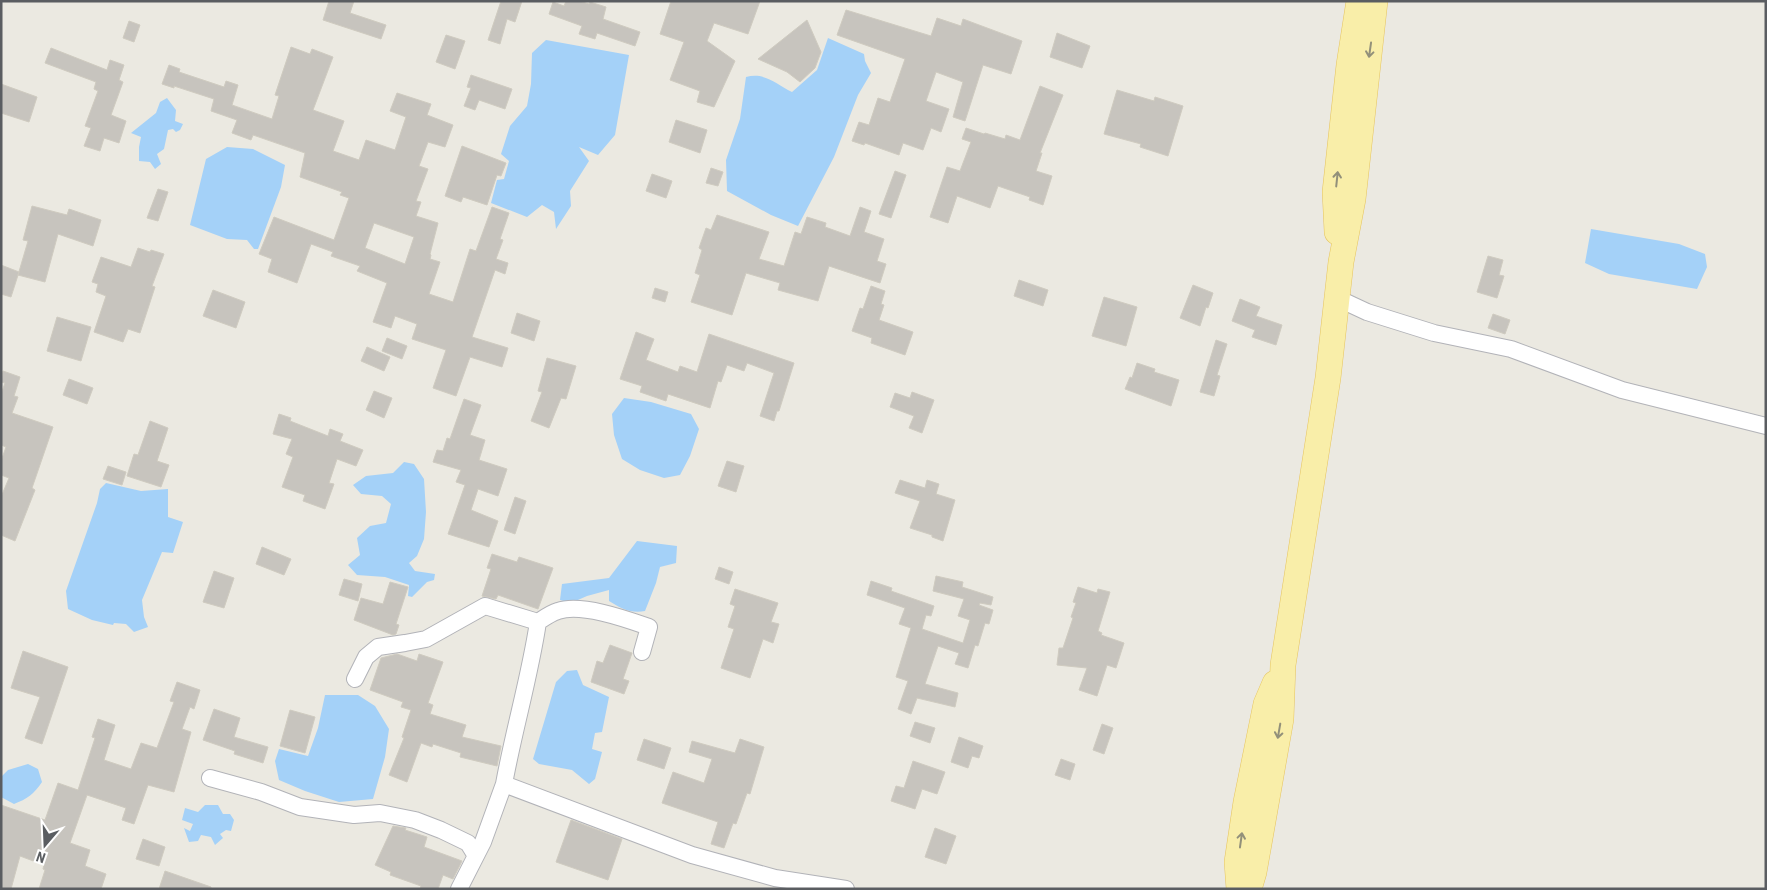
<svg xmlns="http://www.w3.org/2000/svg" width="1767" height="890" viewBox="0 0 1767 890" font-family="'Roboto Condensed',sans-serif">
	<style>
		.water { fill: #a4d1f8 }
		.building { fill: #c7c4be; stroke: #cfcbc0; fill-rule: evenodd }
		.lines { fill: none; stroke-linecap: round; stroke-linejoin: round }
		.street-casing { stroke: #b2b3b8; stroke-width: 18 }
		.primary-casing { stroke: #e6c45f; stroke-width: 26 }
		.street { stroke: #fff; stroke-width: 16 }
		.primary { stroke: #f9eea9; stroke-width: 25 }
		.oneway { stroke: #92907a }
	</style>
	<rect width="100%" height="100%" fill="#ebe9e1"/>
	<!-- water -->
	<path class="water" d="M828,38l36,16 1,7 6,12 -13,22 -24,62 -36,69 -27,-11 -44,-24 -1,-31 14,-41 6,-42c19,-5 30,7 46,15l25,-22z
		M546,40l83,15 -14,80 -17,20 -19,-8 10,14 -19,30 1,15 -15,23 -2,-17 -12,-7 -15,12 -36,-14 6,-23 7,-1 5,-18 -8,-7 9,-28 17,-20 4,-22 1,-31z
		M167,98l9,12 -1,11 8,3 -3,6 -4,2 -3,-3 -5,1 -4,19 -7,5 4,10 -6,5 -5,-7 -11,-1v-14l2,-10 -10,-4 25,-20 4,-11z
		M227,147l26,2 32,16 -4,22 -23,62h-4l-7,-9 -20,-1 -37,-14 16,-66z
		M1591,229l88,15 26,10 2,13 -10,22 -88,-15 -24,-11z
		M624,398l27,4 40,12 8,15 -9,27 -10,19 -16,3 -24,-8 -18,-11 -8,-24 -2,-21z
		M404,462l10,2 10,15 2,33 -2,27 -7,17 -8,7 6,8 20,3 -1,6 -7,2 -15,15 -4,-1 1,-11 -24,-8 -28,-2 -9,-10 12,-10 -3,-17 13,-12 16,-3 5,-19 -9,-8 -21,-2 -8,-9 13,-9 27,-3z
		M106,483l35,8 27,-2v28l15,5 -10,31 -11,-1 -20,48 2,17 4,10 -14,5 -8,-8 -12,-1 -1,2 -21,-5 -24,-11 -2,-18 31,-88 3,-14z
		M637,541l40,5 -1,17 -16,4 -4,16 -11,28c-14,3 -25,-3 -36,-10v-11l-22,6 -16,7 -11,-3 2,-16 47,-6z
		M577,670l6,15 26,12 -7,35 -7,1 -3,16 10,3 -7,27 -6,5 -17,-14 -33,-6 -6,-5 23,-77 11,-11z
		M325,695h33l17,11 14,23 -4,28 -12,42 -34,3 -34,-11 -26,-11 -4,-19 4,-12 29,7 10,-28z
		M28,764l10,5 4,13c-8,12 -15,17 -28,22l-13,-7v-20l7,-7z
		M205,805h13l5,9h7l4,6 -3,11 -5,-1 -6,4 3,4 -8,7 -4,-8 -10,-2 -3,6 -9,1 -5,-14 6,3 3,-7 -11,-4 3,-12 13,4z"/>
	<!-- building -->
	<path class="building" d="M329,1h25l-4,12 36,12 -5,14 -58,-19z
		M501,1h21l-7,21 -8,-3 -7,25 -12,-4z
		M566,1h13l10,3 1,-2 16,5 -3,12 37,13 -5,14 -38,-13 -2,6 -16,-5 3,-8 -33,-12 4,-12 11,4z
		M671,1h89l-12,33 -34,-11 -7,18 28,20 -21,46 -17,-5 3,-11 -30,-11 14,-38 -24,-8z
		M846,10l85,26 6,-18 24,8 2,-7 59,22 -11,33 -28,-9 -18,56 -12,-4 10,-35 -27,-10 -10,29 23,8 -8,23 -10,-4 -8,22 -20,-7 -4,12 -34,-12 -1,2 -12,-4 7,-19 10,3 9,-27 12,4 15,-43 -68,-24z
		M807,20l14,32 -6,16 -15,14 -13,-10 -29,-13z
		M129,21l11,4 -6,17 -11,-4z
		M1057,33l33,13 -8,22 -32,-11z
		M446,35l19,6 -10,28 -19,-7z
		M291,47l19,7 2,-5 21,8 -20,53 31,11 -11,30 26,9 7,-20 29,10 11,-33 -16,-6 7,-18 34,11 -4,11 26,10 -8,22 -17,-5 -9,24 9,3 -12,32 5,1 -5,14 22,7 -8,31 1,1 -1,4 10,3 -11,32 24,8 17,-53 6,2 16,-44 17,6 -9,26 3,1 -7,19 12,4 -3,11 -10,-4 -23,67 36,11 -6,19 -32,-10 -14,39 -23,-8 13,-38 -34,-11 5,-15 -22,-8 -4,12 -18,-6 14,-39 -30,-12 3,-5 -29,-10 2,-4 -22,-8 -14,39 -29,-11 4,-13 -13,-5 15,-37 60,23 15,-42 -9,-3 2,-3 -42,-15 5,-24 -52,-18 -2,5 -19,-7 5,-13 -26,-9 3,-12 -40,-13v2l-12,-4 7,-19 11,4 -1,3 45,15 2,-6 12,4 -6,20 40,14 7,-23 -4,-1zM374,223l40,14 -9,27 -40,-16z
		M51,48l56,22 3,-10 14,5 -5,15 4,2 -12,33 15,6 -7,22 -15,-5 -4,13 -16,-5 7,-18 -6,-2 13,-35 -4,-2 2,-7 -51,-19z
		M471,75l41,14 -7,20 -26,-9 -4,10 -11,-4 7,-18 -4,-1z
		M1,84l36,13 -8,25 -28,-9z
		M1040,86l23,9 -23,58h2l-6,18 16,5 -9,29 -14,-5 1,-3 -32,-11 -8,22 -33,-12 -9,27 -18,-6 17,-50 13,4 11,-29 -9,-3 4,-11 18,6 1,-1 20,6 1,-4 14,5z
		M1117,90l37,11 1,-4 28,9 -15,50 -28,-9 1,-3 -37,-10z
		M676,120l31,10 -7,23 -31,-11z
		M462,146l44,17 -5,13 -4,-1 -10,30 -24,-8 -2,5 -16,-6z
		M711,168l12,4 -5,14 -12,-3z
		M895,171l11,4 -15,43 -12,-4z
		M652,174l20,7 -6,17 -20,-7z
		M158,189l10,3 -10,29 -11,-3z
		M32,206l35,9 2,-6 32,11 -8,26 -35,-12 -13,48 -27,-7 10,-34 -5,-1z
		M860,207l11,4 -7,21 20,7 -7,22 9,3 -6,19 -51,-17 -11,35 -40,-11 2,-7 -34,-10 -14,42 -41,-13 9,-27 -5,-2 7,-23 -3,-2 7,-20 5,2 6,-15 52,17 -10,27 25,7 11,-34 6,2 6,-17 19,6 -1,4 25,9z
		M138,248l12,4 1,-2 13,4 -12,32 3,1 -15,46 -12,-4 -5,13 -29,-10 12,-36 -10,-4 2,-8 -6,-2 9,-25 30,10z
		M1488,256l15,4 -4,15 5,1 -7,22 -20,-6z
		M1,265l18,7 -8,25 -10,-3z
		M1019,280l29,10 -5,16 -29,-10z
		M1193,285l20,8 -5,15 -2,-1 -6,19 -20,-8z
		M871,286l14,5 -4,13 3,1 -5,15 34,12 -8,23 -34,-12 1,-5 -20,-7 8,-23 3,1z
		M655,288l13,4 -3,10 -13,-4z
		M213,290l32,12 -9,26 -33,-12z
		M1104,297l33,10 -11,39 -34,-10z
		M1240,299l20,8 -4,9 26,9 -6,20 -24,-8 3,-7 -23,-9z
		M517,313l23,8 -6,20 -23,-8z
		M1493,314l17,6 -5,14 -17,-6z
		M57,317l34,10 -10,34 -34,-10z
		M636,332l18,7 -8,21 32,12 2,-6 17,6 12,-38 85,29 -15,48h-2l-3,10 -14,-5 14,-43 -27,-10 -3,8 -17,-6 -6,17 -3,-1 -8,27 -42,-14 -2,7 -26,-9 2,-6 -22,-7z
		M387,338l20,8 -5,13 -20,-8z
		M1216,340l11,4 -10,31 3,1 -6,20 -14,-4z
		M367,347l23,10 -6,14 -23,-10z
		M547,358l29,8 -10,33 -5,-1 -12,30 -18,-7 11,-29 -4,-1z
		M1137,363l18,6 -1,3 25,8 -8,26 -46,-17 5,-12 2,1z
		M3,371l17,6 -6,19 4,1 -6,16 41,14 -21,61 3,2 -20,51 -14,-6v-38l8,-19 -8,-3v-14l5,-14 -5,-2v-51l4,-11 -4,-1z
		M69,379l24,9 -6,16 -24,-9z
		M374,391l18,7 -8,20 -18,-8z
		M912,392l22,8 -12,33 -13,-5 5,-12 -24,-9 5,-14 15,5z
		M464,399l17,6 -11,30 15,5 -6,20 28,9 -9,27 -20,-7 -7,21 27,11 -9,26 -41,-13 17,-49 -9,-3 5,-12 -28,-8 4,-12 6,1 4,-13 3,1z
		M279,414l12,4 -1,3 38,15 2,-7 13,5 -3,7 23,9 -7,16 -19,-7 -8,24 5,1 -9,25 -22,-8 2,-6 -23,-8 11,-30 -7,-3 6,-15 -19,-5z
		M150,421l18,7 -11,33 12,4 -8,22 -34,-11 7,-22 4,1z
		M727,461l17,5 -8,26 -18,-6z
		M108,466l18,6 -4,13 -19,-6z
		M900,480l25,8 2,-8 12,4 -3,10 19,6 -12,41 -11,-4v-2l-22,-7 10,-27 -25,-8z
		M515,497l11,4 -11,33 -11,-4z
		M262,547l29,12 -7,16 -28,-11z
		M492,554l25,8 2,-5 34,11 -15,41 -40,-14 -2,4 -14,-3 9,-27 -4,-1z
		M719,567l14,5 -4,12 -14,-5z
		M214,571l20,7 -10,30 -21,-6z
		M936,576l27,6 -1,5 31,10 -2,8 -11,-2 -1,2 14,5 -4,14 -4,-1 -7,23 -3,-1 -7,23 -13,-4 4,-11 -21,-7 -13,38 33,9 -3,14 -38,-9 -6,16 -13,-5 10,-28 -12,-4 15,-49 -12,-4 6,-16 -38,-13 4,-14 21,7 -1,3 43,15 -3,10 -5,-1 -4,14 41,14 7,-23 -12,-4 6,-17 -31,-8z
		M344,579l18,5 -4,17 -19,-6z
		M390,582l18,5 -12,37 3,1 -3,9 -3,1 -39,-15 7,-22 22,6z
		M1078,587l19,6 1,-4 12,3 -12,39 4,2 -1,2 23,8 -8,25 -9,-3 -10,31 -18,-6 8,-22 -30,-3 2,-17h4l10,-30 -2,-1 5,-14 -3,-1z
		M735,589l43,14 -7,19 8,2 -6,19 -10,-4 -13,39 -29,-10 13,-39 -6,-2 7,-21 -5,-2z
		M610,645l22,8 -9,26 6,2 -5,13 -33,-12 6,-21 6,2z
		M23,651l45,16 -26,77 -17,-6 15,-41 -29,-9z
		M397,654l20,7 2,-7 24,8 -15,41 5,2 -3,9 36,11 -4,12 39,9 -4,20 -37,-9 1,-4 -28,-9 -1,3 -11,-4 -14,39 -18,-7 15,-37 -2,-1 9,-27 -10,-3 2,-5 -33,-12 11,-32z
		M177,682l23,8 -6,19 -4,-2 -8,22 9,3 -17,60 -26,-7 -14,39 -12,-4 4,-12 -39,-13 -17,48 20,7 -5,16 21,8 -5,15h-62l6,-19 -2,-1 1,-4 -24,-9 -9,33h-10v-84l44,15 13,-37 20,7 17,-52 -3,-1 6,-18 17,6 -11,35 27,9 10,-26 16,5 17,-46 -4,-1z
		M214,709l26,9 -6,19 34,10 -5,16 -29,-9 1,-3 -32,-11z
		M290,710l25,7 -10,36 -25,-7z
		M915,722l20,6 -5,15 -20,-7z
		M1102,724l11,4 -9,26 -11,-4z
		M959,737l24,9 -4,12 -7,-2 -4,12 -17,-6z
		M644,739l27,9 -7,21 -27,-9z
		M740,739l24,8 -14,47 -3,-1 -11,31 -3,-1 -9,25 -13,-4 7,-22 -56,-19 11,-31 31,11 8,-24 -23,-7 3,-11 43,12z
		M1061,759l14,5 -5,16 -15,-5z
		M913,761l32,11 -8,22 -15,-5 -7,20 -24,-8 5,-15 8,2z
		M571,820l51,19 -14,41 -52,-18z
		M393,826l13,2 -1,2 22,7 -3,10 38,14 -9,18 -10,-4 -5,14h-18l1,-3 -31,-11 1,-3 -16,-7z
		M935,828l21,8 -10,28 -21,-7z
		M143,839l22,8 -6,19 -23,-7z
		M165,871l46,16v2h-52z"/>
	<g class="lines">
		<defs>
			<path id="street" d="M1337,298l30,14 67,21 77,16 111,41 144,36
				M355,679l11,-22 12,-10 27,-4 21,-4 59,-33 53,16
				M210,778l51,14 39,15 54,8 26,-2 35,7 26,10 27,13 8,13
				M504,784c10,-55 26,-108 34,-162 6,-4 13,-9 20,-11 23,-8 68,8 91,16l-7,25
				M459,889l24,-47 21,-58 188,71 83,23 71,11"/>
			<path id="primary" d="M1337,232l-2,-40 14,-127 10,-64
				M1239,889l-2,-27 9,-60 20,-98 9,-21
				M1249,889l5,-17 27,-153 2,-54 45,-287 13,-116 12,-63 22,-198"/>
		</defs>
		<!-- street casing -->
		<use href="#street" class="street-casing"/>
		<!-- primary casing -->
		<use href="#primary" class="primary-casing"/>
		<!-- street -->
		<use href="#street" class="street"/>
		<!-- primary -->
		<use href="#primary" class="primary"/>
	</g>
	<!-- one-way arrows -->
	<defs><path id="oneway-shaft" d="M-6 0H5M1.5-3L5.5 0L1.5 3" fill="none" stroke-width="1.6" stroke-linecap="round" stroke-linejoin="round" transform="scale(1.25)"/></defs>
	<g class="oneway">
		<use href="#oneway-shaft" transform="translate(1370 50) rotate(98)"/>
		<use href="#oneway-shaft" transform="translate(1337 179) rotate(-84)"/>
		<use href="#oneway-shaft" transform="translate(1279 731) rotate(100)"/>
		<use href="#oneway-shaft" transform="translate(1241 840) rotate(-82)"/>
	</g>
	<!-- border -->
	<rect width="1767" height="890" fill="none" stroke="#5a5d61" stroke-width="5"/>
	<!-- north arrow -->
	<g transform="translate(45 845) rotate(199)" stroke="#ffffff" stroke-width="4" paint-order="stroke">
	<path d="M0-4L9 19L0 12L-9 19Z" fill="#5a5d61"/>
	<text y="-8" font-size="14" font-weight="bold" text-anchor="middle" fill="#5a5d61">N</text>
	</g>
</svg>
